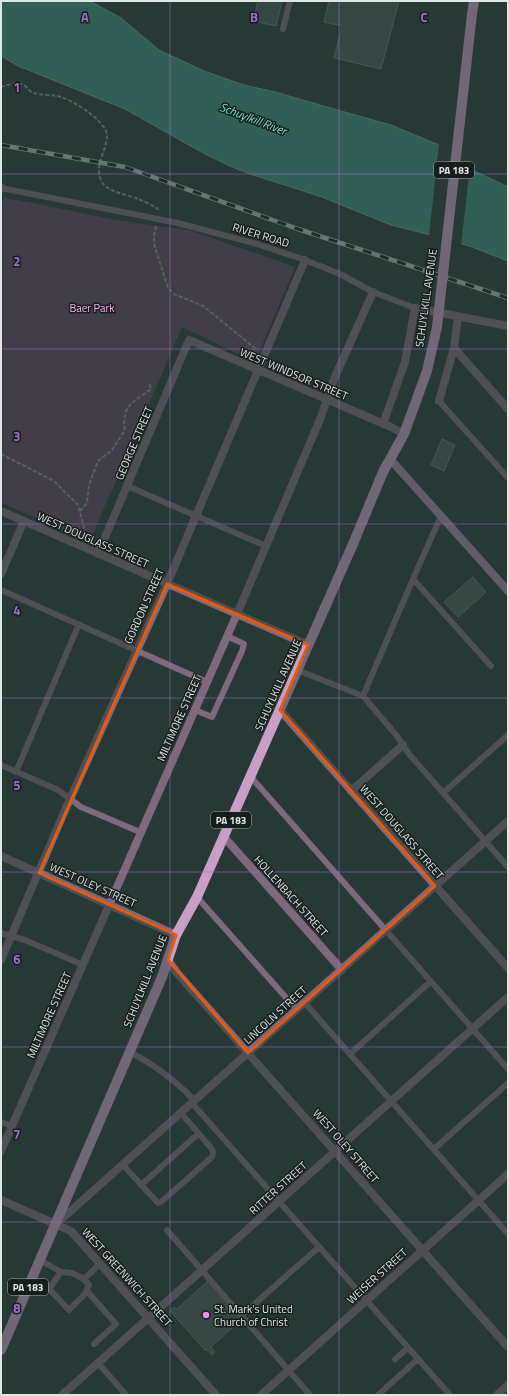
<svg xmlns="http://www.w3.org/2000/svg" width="509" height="1396" viewBox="0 0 509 1396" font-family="'Titillium Web',sans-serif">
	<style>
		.green { fill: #60465e }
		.water { fill: #3c8d7c; stroke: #6da89b }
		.pier { fill: #283834 }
		.building { fill: #4a5a56; stroke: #6b7c77 }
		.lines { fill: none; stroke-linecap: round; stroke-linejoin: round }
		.path { stroke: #879490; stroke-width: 2; stroke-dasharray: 4 2; stroke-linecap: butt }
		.service { stroke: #7f6a7d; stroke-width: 6 }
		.minor { stroke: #7f6a7d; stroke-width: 8 }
		.secondary { stroke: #a988a6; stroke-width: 8 }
		.primary { stroke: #c99fc6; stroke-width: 10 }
		.rail-casing { stroke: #b5c0bd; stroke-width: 4.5 }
		.rail { stroke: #171d1c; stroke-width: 3; stroke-dasharray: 9; stroke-linecap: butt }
		.primary-bridge { stroke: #c99fc6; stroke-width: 10 }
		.marked { fill: none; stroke: #e8590c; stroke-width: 3; stroke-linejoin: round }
		.grid { fill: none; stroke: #9e6dcc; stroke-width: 1; stroke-opacity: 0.55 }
		.poi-dot { fill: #f489ef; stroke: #171d1c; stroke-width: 1.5 }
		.labels { text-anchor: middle; stroke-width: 3; stroke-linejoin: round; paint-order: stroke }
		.shield { fill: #171d1c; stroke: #a2aaa8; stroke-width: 1 }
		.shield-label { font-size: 10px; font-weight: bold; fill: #dee7e4 }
		.street-label { font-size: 11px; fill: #dee7e4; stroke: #171d1c }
		.park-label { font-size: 11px; fill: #f8b3f3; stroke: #171d1c }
		.poi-label { font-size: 11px; fill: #dee7e4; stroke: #171d1c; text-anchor: start }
		.water-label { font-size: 12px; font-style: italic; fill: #75ebd1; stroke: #171d1c }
		.grid-label { font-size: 13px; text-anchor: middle; font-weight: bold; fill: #9e6dcc; stroke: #171d1c; stroke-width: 3; stroke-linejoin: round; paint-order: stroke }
	</style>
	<rect width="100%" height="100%" fill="#283834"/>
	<!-- green -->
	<path class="green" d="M4,198l30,5 77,16 81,12 103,36 -40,95 -73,-35 -92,214 -89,-38v-297z"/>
	<!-- water -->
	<path class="water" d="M1,1h89l31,17 38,32 45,21 40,14 31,7 59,17 57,16 48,20 21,19 48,23v74l-36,-14 -29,-9 -52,-13 -72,-29 -66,-21 -21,-8 -27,-13 -80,-45 -107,-43 -17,-10z"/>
	<!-- pier -->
	<path class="pier" d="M439,143l16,14 15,9 -9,80 -32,-10z"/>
	<!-- building -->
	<path class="building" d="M258,1h24l-6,25 -23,-5z
		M329,1h70l-18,68 -47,-11 8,-32 -18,-4z
		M442,439l13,6 -11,26 -13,-6z
		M473,577l13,15 -28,25 -14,-15z
		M208,1281l35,37 -32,29 4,5 -3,3 -4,-5 -2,1 -36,-40 4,-4 3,2z"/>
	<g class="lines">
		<!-- path -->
		<path class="path" d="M1,87c6,-2 15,-5 21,-3 5,2 7,8 12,9 9,3 19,1 27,4 13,4 45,24 46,38 0,16 -14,31 -5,47 7,11 25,12 36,17 6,2 13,6 19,9l2,4
			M156,226l-2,9v9l14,44 6,6 29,12 9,7 45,37
			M1,454l53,27 24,24 9,34
			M80,511l7,-8 2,-18 9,-24 14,-11 13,-20c-2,-7 -1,-19 5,-25 4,-5 15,-11 21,-16l-2,-7"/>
		<!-- service -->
		<path class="service" d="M283,29l7,-28
			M1,188l177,35 79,21 48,16 35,14 33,18 42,16
			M439,401l69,77
			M127,486l139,60
			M441,516l-28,63 78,87
			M413,579l-50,117 34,40 12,18 99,113
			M1,590l206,92
			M297,670l66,26
			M195,710l17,7 30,-66 2,-7 -17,-8
			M1,765l57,25 23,17 59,25
			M16,772l63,-148
			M250,776l258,293
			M443,793l65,-58
			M197,897l100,113
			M1,933l24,7 58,25
			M305,1003l203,231
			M129,1052c27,13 46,28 66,49
			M350,1054l80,-72
			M192,1103l258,292
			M1,1122l11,4
			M434,1149l74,-66
			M123,1165l35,38 3,-1 51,-45 1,-5 -1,-3 -31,-36
			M141,1185l57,-51
			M167,1230l143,165
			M40,1260l21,12
			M84,1279l-12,-6 -11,-1 -12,17 20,21 16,-16 4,-9 -5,-6 16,-15
			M87,1291l29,33 -22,20
			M241,1316l78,-69
			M395,1359l13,-11
			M98,1363l28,32
			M378,1395l40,-36"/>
		<!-- minor -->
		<path class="minor" d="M1,189l1,-1
			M454,348l54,61
			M439,401l15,-53 4,-31
			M383,424l22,-62 10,-54 93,18
			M1,511l307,134
			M98,554l91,-214 202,87 13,7
			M1,574l23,-53
			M280,710l228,258
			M351,791l52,-46
			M224,837l118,133
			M1,856l175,79
			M1,960l64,-150 102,-226 138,-324
			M168,960l9,13 331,374
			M1,1151l236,-537 84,-197 13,-38 39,-87
			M1,1200l70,31 145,164
			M56,1224l452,-403
			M62,1395l446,-398
			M261,1395l247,-221
			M497,1395l11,-10"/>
		<!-- secondary -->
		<path class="secondary" d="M390,459l118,132"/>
		<!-- primary -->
		<path class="primary" d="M472,14l2,-13
			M1,1350l161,-373 14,-42 21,-38 156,-353 30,-72 21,-38 23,-63 10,-44"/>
		<defs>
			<path id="rail" d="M1,145l124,22 170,61 213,70"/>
		</defs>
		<!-- rail casing -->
		<use href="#rail" class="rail-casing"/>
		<!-- rail -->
		<use href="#rail" class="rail"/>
		<!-- primary-bridge -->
		<path class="primary-bridge" d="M437,327l35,-313"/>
	</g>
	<!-- marked area -->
	<path d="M0 0H509V1396H0ZM167,584l141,61 -28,65 155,176 -187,167 -80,-93 8,-25 -137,-62z" fill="#283834" fill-opacity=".55" fill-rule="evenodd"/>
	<path class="marked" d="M167,584l141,61 -28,65 155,176 -187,167 -80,-93 8,-25 -137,-62z"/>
	<!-- grid -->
	<path class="grid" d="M170,1v1394M339,1v1394M1,174h507M1,349h507M1,524h507M1,698h507M1,872h507M1,1047h507M1,1222h507"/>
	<!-- markers -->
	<circle class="poi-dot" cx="206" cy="1315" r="4"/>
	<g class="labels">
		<!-- shield labels -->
		<g class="shield">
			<rect x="434" y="162" width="40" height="16" rx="3"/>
			<rect x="211" y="812" width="40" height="16" rx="3"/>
			<rect x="8" y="1279" width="40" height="16" rx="3"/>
		</g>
		<g class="shield-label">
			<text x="454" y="174">PA 183</text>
			<text x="231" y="824">PA 183</text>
			<text x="28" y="1291">PA 183</text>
		</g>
		<!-- street labels -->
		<g class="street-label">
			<text transform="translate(261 235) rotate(17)" y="4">RIVER ROAD</text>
			<text transform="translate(426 298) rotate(-82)" y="4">SCHUYLKILL AVENUE</text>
			<text transform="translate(294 374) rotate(23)" y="4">WEST WINDSOR STREET</text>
			<text transform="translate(134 443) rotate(-67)" y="4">GEORGE STREET</text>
			<text transform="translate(93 540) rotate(24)" y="4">WEST DOUGLASS STREET</text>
			<text transform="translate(144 606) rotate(-66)" y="4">GORDON STREET</text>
			<text transform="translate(278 685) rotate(-66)" y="4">SCHUYLKILL AVENUE</text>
			<text transform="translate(179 718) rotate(-66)" y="4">MILTIMORE STREET</text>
			<text transform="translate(402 832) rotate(49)" y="4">WEST DOUGLASS STREET</text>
			<text transform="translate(93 885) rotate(24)" y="4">WEST OLEY STREET</text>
			<text transform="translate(291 896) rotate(48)" y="4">HOLLENBACH STREET</text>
			<text transform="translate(145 981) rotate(-68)" y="4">SCHUYLKILL AVENUE</text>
			<text transform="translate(49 1015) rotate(-66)" y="4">MILTIMORE STREET</text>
			<text transform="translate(275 1015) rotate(-42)" y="4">LINCOLN STREET</text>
			<text transform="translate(346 1146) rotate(49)" y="4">WEST OLEY STREET</text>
			<text transform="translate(278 1188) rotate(-42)" y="4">RITTER STREET</text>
			<text transform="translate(377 1276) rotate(-42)" y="4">WEISER STREET</text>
			<text transform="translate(127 1277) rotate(48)" y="4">WEST GREENWICH STREET</text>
		</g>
		<!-- park labels -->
		<g class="park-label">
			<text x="92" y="312">Baer Park</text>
		</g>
		<!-- poi labels -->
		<g class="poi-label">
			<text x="214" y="1313">St. Mark's United<tspan x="214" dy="13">Church of Christ</tspan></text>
		</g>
		<!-- water labels -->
		<g class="water-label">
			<text transform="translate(253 119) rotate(21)" y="4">Schuylkill River</text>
		</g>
	</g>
	<g class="grid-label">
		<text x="85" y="22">A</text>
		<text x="254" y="22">B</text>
		<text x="424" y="22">C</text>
		<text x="17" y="92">1</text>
		<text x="17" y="266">2</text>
		<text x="17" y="441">3</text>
		<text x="17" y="615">4</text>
		<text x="17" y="790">5</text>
		<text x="17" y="964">6</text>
		<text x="17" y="1139">7</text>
		<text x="17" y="1313">8</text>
	</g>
	<!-- border -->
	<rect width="509" height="1396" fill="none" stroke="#dee7e4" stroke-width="4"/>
</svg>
